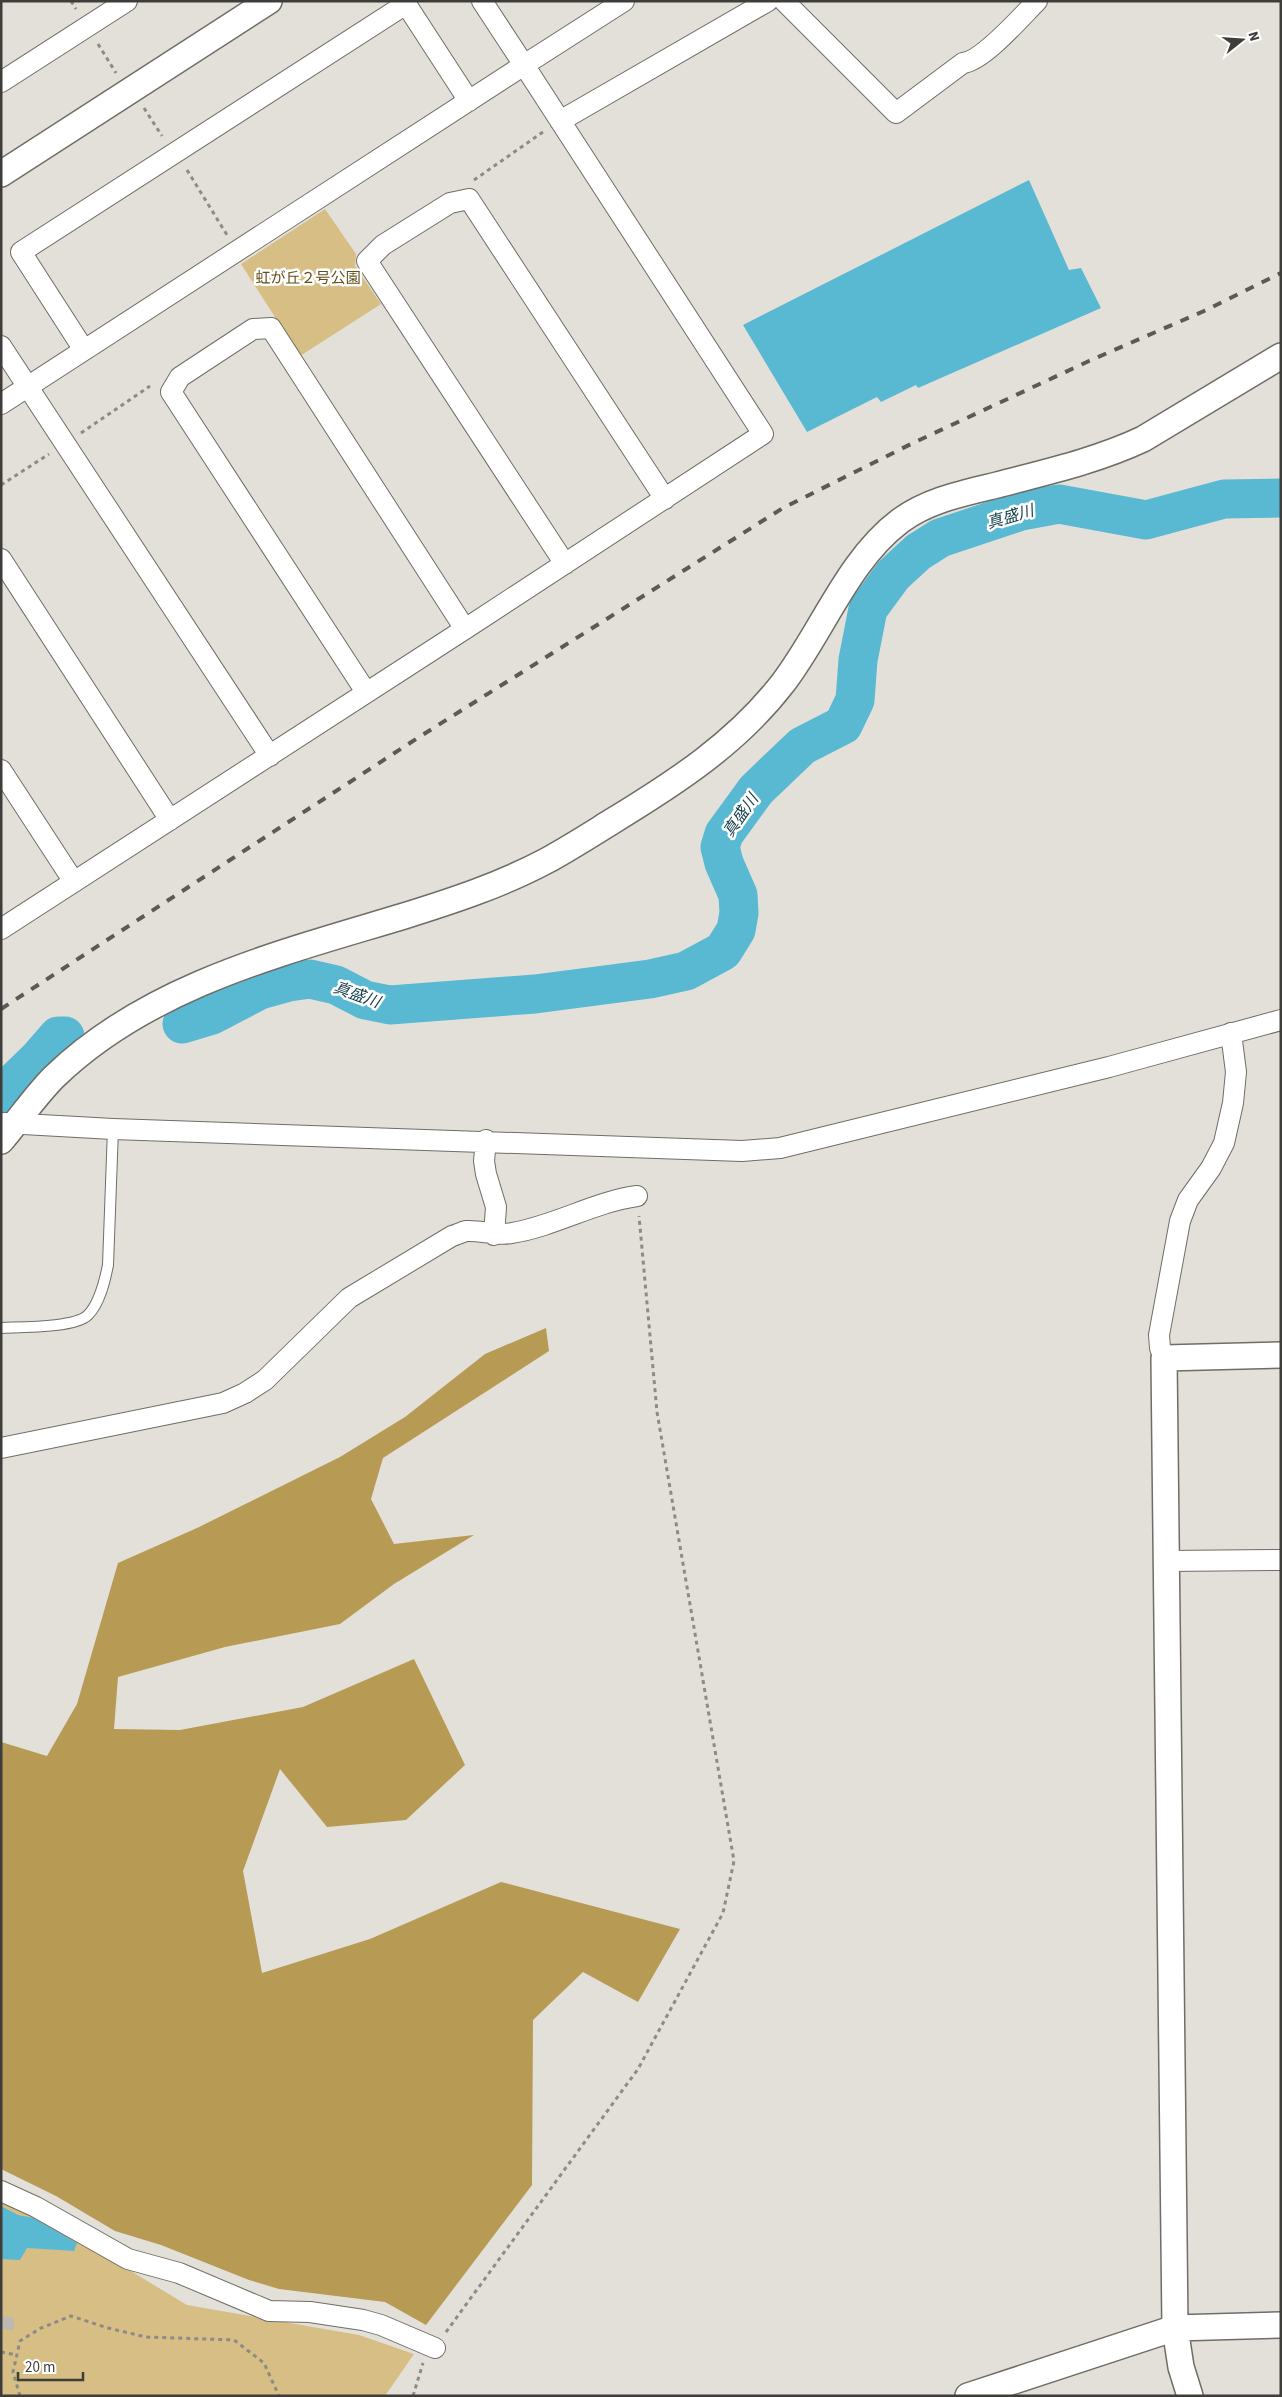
<svg xmlns="http://www.w3.org/2000/svg" width="1282" height="2397" viewBox="0 0 1282 2397" font-family="'Source Sans 3','Noto Sans JP',sans-serif">
	<style>
		.green { fill: #d6be85 }
		.forest { fill: #b79a53 }
		.water { fill: #59b9d2 }
		.lines { fill: none; stroke-linecap: round; stroke-linejoin: round }
		.river { stroke: #59b9d2; stroke-width: 39 }
		.building { fill: #bcb9b2 }
		.service-casing { stroke: #706d66; stroke-width: 12 }
		.minor-casing { stroke: #706d66; stroke-width: 22 }
		.tertiary-casing { stroke: #706d66; stroke-width: 28 }
		.path { stroke: #8d8b86; stroke-width: 3; stroke-dasharray: 4 4; stroke-linecap: butt }
		.service { stroke: #fff; stroke-width: 10 }
		.minor { stroke: #fff; stroke-width: 20 }
		.tertiary { stroke: #fff; stroke-width: 25 }
		.rail { stroke: #5b5a56; stroke-width: 4; stroke-dasharray: 9 9; stroke-linecap: butt }
		.labels { text-anchor: middle; stroke-width: 5; stroke-linejoin: round; paint-order: stroke }
		.park-label { font-size: 15px; fill: #634e18; stroke: #fff }
		.water-label { font-size: 16px; font-style: italic; fill: #103c47; stroke: #fff }
	</style>
	<rect width="100%" height="100%" fill="#e3e0d9"/>
	<!-- green -->
	<path class="green" d="M325,209l31,45 -1,12 26,38 -81,52 -59,-92z
		M1,2199l90,48 96,58 172,30 55,19 -29,42h-384z"/>
	<!-- forest -->
	<path class="forest" d="M546,1328l3,23 -166,107 -12,41 23,45 80,-9 -80,49 -54,40 -115,23 -107,30 -4,52 66,1 123,-23 111,-48 51,106 -59,55 -79,7 -47,-58 -37,102 19,102 108,-34 131,-57 179,47 -42,73 -55,-30 -50,48 -1,165 -106,140 -41,-23 -106,-13 -30,-9 -88,-35 -46,-14 -59,-35 -55,-27v-427l46,14 30,-52 41,-141 79,-35 143,-71 65,-40 80,-63z"/>
	<!-- water -->
	<path class="water" d="M1029,180l40,90 12,-2 20,40 -183,80 -2,-3 -35,17 -4,-5 -70,35 -64,-107z
		M1,2206l17,9 16,3 43,25 -3,8 -47,-3 -7,12 -19,-1z"/>
	<g class="lines">
		<!-- river -->
		<path class="river" d="M182,1024l30,-9 48,-25 29,-8 21,-3 26,6 29,15 25,5 145,-11 115,-15 36,-8 37,-20 13,-21 3,-17 -1,-18 -14,-32 -4,-16 4,-13 32,-44 46,-44 41,-21 12,-25 3,-40 10,-51 25,-34 25,-23 22,-14 81,-27 38,-7 87,16 78,-21 57,-1
			M1,1095l37,-36 20,-23h7"/>
	</g>
	<!-- building -->
	<path class="building" d="M1,2316l13,2v12l-13,-1z"/>
	<g class="lines">
		<defs>
			<path id="service" d="M1,1328c19,-1 74,0 87,-13 12,-12 17,-35 20,-50l5,-136"/>
			<path id="minor" d="M482,1l42,64 100,-64
				M784,1l112,112 67,-50c20,-2 58,-46 74,-62
				M1,82l126,-81
				M560,121l208,-120
				M1,346l269,410
				M84,350l-63,-98 385,-248 63,97
				M1,404l523,-339 239,369 -298,195 -464,300
				M1,559l169,261
				M565,564l-198,-303 16,-16 67,-42 19,-4 196,300
				M366,692l-195,-300 9,-15 73,-48 18,-1 194,301
				M1,770l73,112
				M5,1123l108,6 629,22 38,-3 329,-81 172,-47
				M486,1140l-2,21 2,13 10,33 -2,28
				M1164,1358l-4,-10 -1,-13 21,-114 8,-21 23,-32 13,-25 9,-40 3,-31 -5,-39
				M1,1448l222,-45 22,-10 20,-13 84,-82 103,-62c4,-1 10,-4 14,-5 15,-1 30,5 46,2 43,-7 82,-31 125,-37
				M1166,1561l115,-1
				M1,2191l35,16 92,52 51,14 90,38 41,1 53,8 18,5 54,23"/>
			<path id="tertiary" d="M1,174l268,-173
				M1,1141c18,-21 34,-45 53,-64 95,-92 228,-124 350,-161 48,-15 97,-31 142,-55 22,-12 44,-26 65,-39 64,-39 126,-79 172,-139 39,-51 65,-123 117,-162 28,-21 64,-28 97,-36 49,-13 99,-24 146,-46l138,-83
				M968,2396l207,-68 106,-3
				M1190,2396l-9,-29 -6,-39 -11,-970 117,-3"/>
		</defs>
		<!-- service casing -->
		<use href="#service" class="service-casing"/>
		<!-- minor casing -->
		<use href="#minor" class="minor-casing"/>
		<!-- tertiary casing -->
		<use href="#tertiary" class="tertiary-casing"/>
		<!-- path -->
		<path class="path" d="M71,1l5,8
			M98,44l18,29
			M144,108l18,28
			M187,170l40,65
			M474,180l69,-48
			M81,433l69,-47
			M1,485l48,-31
			M446,2332l192,-263 85,-156 11,-52 -77,-449 -18,-196
			M1,2352l16,3
			M20,2396l-7,-24 7,-31 21,-13 30,-12 37,12 38,9 88,3 30,23 15,33
			M413,2396l10,-33"/>
		<!-- service -->
		<use href="#service" class="service"/>
		<!-- minor -->
		<use href="#minor" class="minor"/>
		<!-- tertiary -->
		<use href="#tertiary" class="tertiary"/>
		<!-- rail -->
		<path class="rail" d="M1,1009l415,-270 367,-231 130,-65 176,-82 115,-50 77,-38"/>
	</g>
	<g class="labels">
		<!-- park labels -->
		<g class="park-label">
			<text x="308" y="283">虹が丘２号公園</text>
		</g>
		<!-- water labels -->
		<g class="water-label">
			<text transform="translate(1010 516) rotate(-16)" y="6">真盛川</text>
			<text transform="translate(740 815) rotate(-55)" y="6">真盛川</text>
			<text transform="translate(357 994) rotate(20)" y="6">真盛川</text>
		</g>
	</g>
	<!-- border -->
	<rect width="1282" height="2397" fill="none" stroke="#3e3d3a" stroke-width="5"/>
	<!-- north arrow -->
	<g transform="translate(1242 40) rotate(73)" stroke="#ffffff" stroke-width="4" paint-order="stroke">
	<path d="M0-4L9 19L0 12L-9 19Z" fill="#3e3d3a"/>
	<text y="-8" font-size="14" font-weight="bold" text-anchor="middle" fill="#3e3d3a">N</text>
	</g>
	<!-- scale -->
	<path d="M18 2372v8h65v-8" fill="none" stroke="#3e3d3a" stroke-width="2.5"/>
	<text x="25" y="2372" font-size="15" fill="#3e3d3a" stroke="#ffffff" stroke-width="4" paint-order="stroke">20 m</text>
</svg>
